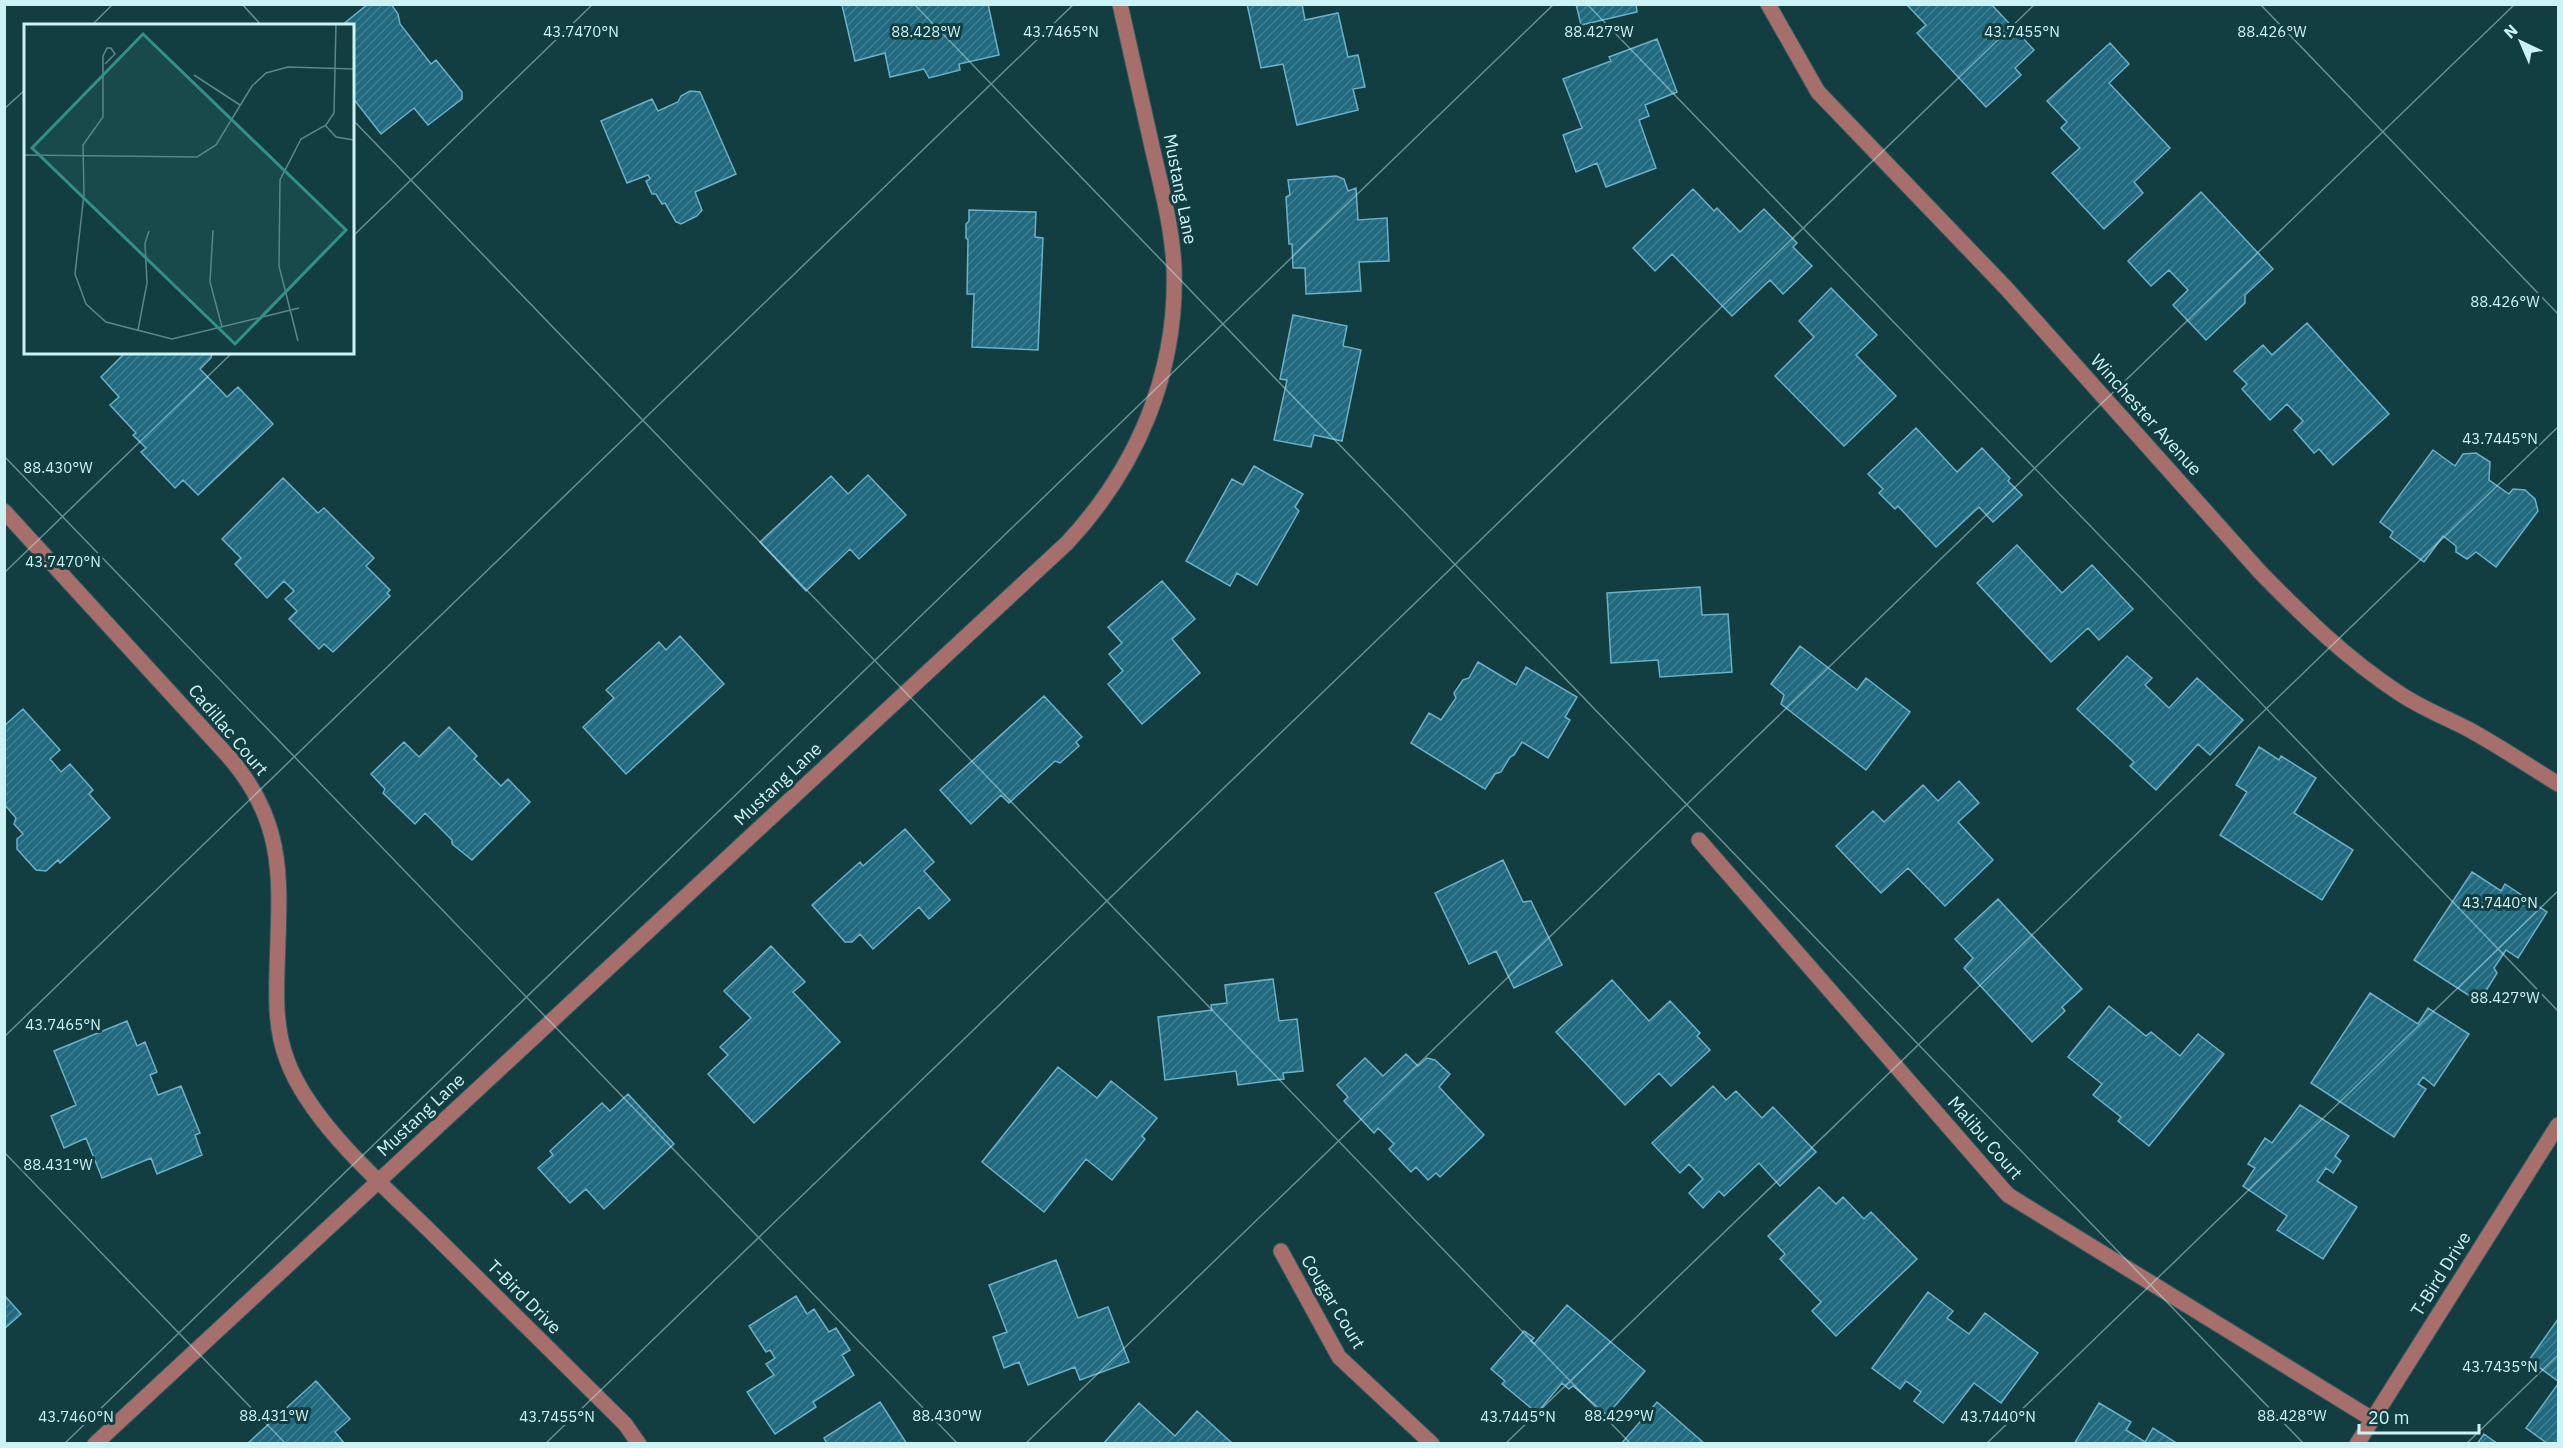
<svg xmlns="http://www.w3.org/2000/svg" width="2563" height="1448" viewBox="0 0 2563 1448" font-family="'IBM Plex Sans',sans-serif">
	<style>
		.building { fill: url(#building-hatch); stroke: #6cb0c8; stroke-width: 1.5 }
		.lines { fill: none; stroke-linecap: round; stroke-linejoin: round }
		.minor-casing { stroke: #315b5e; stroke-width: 17 }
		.minor { stroke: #a76f6c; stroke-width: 15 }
		.ticks { fill: none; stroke: #cdf2f5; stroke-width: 1.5; stroke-opacity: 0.45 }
		.labels { text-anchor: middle; stroke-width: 6; stroke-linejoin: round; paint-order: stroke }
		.street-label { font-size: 18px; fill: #cdf2f5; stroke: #133e41 }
		.inset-road { fill: none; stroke: #5d8689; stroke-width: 1.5 }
		.view { fill: #358f89; fill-opacity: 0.15; stroke: #358f89; stroke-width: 3 }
		.inset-edge { fill: none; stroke: #cdf2f5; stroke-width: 3 }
		.ticks-label { font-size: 15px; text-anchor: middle; fill: #cdf2f5; stroke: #133e41; stroke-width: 6; stroke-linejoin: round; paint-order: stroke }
	</style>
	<defs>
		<pattern id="building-hatch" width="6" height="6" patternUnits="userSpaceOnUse" patternTransform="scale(1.5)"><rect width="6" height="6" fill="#20697f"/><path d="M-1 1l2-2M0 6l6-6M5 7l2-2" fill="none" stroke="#3f7f92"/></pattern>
	</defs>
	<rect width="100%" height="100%" fill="#133e41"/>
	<!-- building -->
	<path class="building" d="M368,4h23l7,10 2,10 31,40 5,-4 26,32v7l-34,26 -14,-17 -33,26 -29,-37v-71h-11z
		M988,4l11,51 -40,9 1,6 -31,8 -5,-9 -34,8 -5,-24 -30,8 -13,-56z
		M1247,4h55l3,16 33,-7 10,44 10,-2 7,32 -12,2 5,21 -61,15 -14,-61 -22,4z
		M1576,4h60l1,8 -56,13z
		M1991,4l43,46 -19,18 6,7 -35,32 -69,-74 9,-8 -19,-20z
		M1657,39l20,53 -32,13 4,11 -10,4 17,48 -50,19 -9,-24 -21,9 -13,-37 19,-7 -19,-49 48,-18 -2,-4z
		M2110,43l19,21 -20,19 61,65 -36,34 9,11 -39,36 -52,-56 28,-25 -19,-20 6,-6 -20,-21z
		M690,91l10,1 36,82 -41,18 7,18 -5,6 -16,8 -5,-2 -11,-19 -3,1 -6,-10h-4l-6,-13 4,-2 -2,-4 -21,8 -26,-62 51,-22 6,12 20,-9 3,-6z
		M1336,176l8,3 4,12 8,-3 2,32 29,-2 2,43 -30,1 2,29 -55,3 -1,-26h-12l-1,-24h-3l-3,-47 4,-2 -2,-15z
		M1693,189l21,22 3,-3 23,24 24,-23 33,34 -4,4 19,19 -29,28 -13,-14 -38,36 -60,-62 -17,17 -22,-23z
		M2201,192l72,77 -28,26v8l-39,37 -33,-35 15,-15 -19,-20 -18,16 -23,-25z
		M969,210l67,2 -1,25 8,1 -5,112 -66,-3 2,-53h-7l1,-54 -2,-2v-14l3,-3z
		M1831,288l46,47 -21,20 40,41 -52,50 -69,-70 39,-39 -15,-16z
		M1293,315l54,11 -4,20 18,4 -19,91 -28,-6 -3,12 -37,-7 13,-60 -7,-1z
		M2307,323l82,91 -56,51 -14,-16 -5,4 -20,-23 9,-9 -16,-17 -17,16 -28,-31 5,-5 -13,-13 29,-26 9,10z
		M126,352h86l-1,6 -11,11 27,28 11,-10 35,37 -75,71 -15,-15 -8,8 -34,-36 5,-4 -13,-13 3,-2 -26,-28 9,-8 -18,-20z
		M1916,428l41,44 25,-24 28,30 -2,3 14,14 -29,27 -14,-15 -43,40 -38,-41 -3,3 -16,-16 4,-4 -15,-15z
		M2433,450l22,16 8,-12 13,-1 14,9 -1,18 20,14 4,-5 12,1 10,9 3,12 -42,56 -20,-15 -9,7 -11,-7v-6l-13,-10 -19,26 -34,-25 3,-5 -13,-10z
		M1254,466l49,28 -8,13 4,4 -42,74 -20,-12 -7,13 -44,-25 46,-82 11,6z
		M868,475l38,40 -47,44 -9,-10 -44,42 -46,-49 71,-66 17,18z
		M283,478l35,35 6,-5 50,50 -8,8 24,24 -3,3 3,3 -57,56 -9,-8 -5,5 -30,-30 8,-8 -12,-12 9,-8 -10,-10 -17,17 -32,-34 6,-6 -19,-19z
		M2017,545l45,48 30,-28 41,44 -34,31 -11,-12 -37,34 -74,-79z
		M1162,581l33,38 -23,20 28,34 -58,51 -34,-40 15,-13 -14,-17 13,-11 -14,-16z
		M1700,587l2,28 26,-1 4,58 -72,5 -2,-17 -47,3 -4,-70z
		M680,636l44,48 -98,90 -43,-47 31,-29 -8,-8 53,-48 7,8z
		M1800,646l57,44 9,-12 44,34 -44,58 -85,-66 3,-9 -13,-11z
		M2127,656l25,22 -7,7 24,23 28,-30 46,42 -33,35 -12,-11 -42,46 -26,-24 4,-4 -57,-53z
		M1478,662l38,23 10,-18 51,30 -12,20 5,3 -22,38 -26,-16 -8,13 -4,2 -9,15 -6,2 -10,15 -74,-46 18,-30 12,7 15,-22 -2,-5 9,-13 6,-2z
		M1044,696l38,41 -6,5 3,4 -19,17 -5,-2 -46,42 -8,-8 -30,29 -31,-34z
		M23,709l37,41 -10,9 11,13 9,-8 23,26 -4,4 21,24 -50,45 -2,-3 -12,11 -10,-1 -19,-21v-10l6,-5 -9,-10 2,-6 -12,-14v-78z
		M449,727l28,29 -3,3 27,27 7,-7 22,23 -58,58 -20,-16v-4l-27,-27 -10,11 -32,-31 2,-4 -14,-15 33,-32 15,15z
		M2259,747l20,13 2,-4 35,22 -22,35 59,37 -31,50 -102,-65 27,-43 -11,-7z
		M1959,781l20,22 -21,19 35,38 -48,46 -37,-38 -27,25 -45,-47 37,-35 11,11 39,-37 15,16z
		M905,829l29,33 -10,9 26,29 -21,19 -10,-12 -46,42 -13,-15 -8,8h-7l-33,-37 48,-43 3,4z
		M1503,860l20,42 8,-1 31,64 -48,23 -18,-37 -27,13 -34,-71z
		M2472,872l29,19 4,-7 42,28 -29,46 -12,-8 -12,18 3,5 -18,29 -65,-42z
		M1998,899l84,90 -20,18 3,4 -33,31 -68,-74 9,-10 -18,-19z
		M771,946l34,36 -12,10 47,50 -86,81 -46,-49 20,-19 -8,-8 31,-29 -27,-27z
		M1273,979l6,42 18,-2 6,52 -20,2 1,6 -46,6 -2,-14 -71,9 -7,-63 54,-7 -1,-5 16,-2 -2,-18z
		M1612,980l37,41 21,-20 30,32 -3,3 13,14 -39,36 -12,-13 -34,32 -69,-73z
		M2370,993l48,31 10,-16 41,26 -35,52 -11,-9 -5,7 8,5 -32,48 -83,-54z
		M2109,1006l37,30 5,-4 29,24 18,-22 26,20 -75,92 -31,-25 3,-4 -28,-22 9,-11 -34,-27z
		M127,1021l10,25 8,-4 12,30 -7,3 8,20 23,-9 19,47 -5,2 7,20 -45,19 -6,-16 -49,20 -16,-40 -22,10 -13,-32 25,-11 -22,-54z
		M1406,1054l12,12 9,-8 8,2 15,14 -11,13 45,48 -44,42 -4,-4 -8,7 -12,-13 -5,5 -22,-23 5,-5 -16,-16 -4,5 -30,-32 4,-4 -11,-12 28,-27 18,18z
		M1058,1067l39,31 14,-17 46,37 -15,18 3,3 -33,41 -26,-21 -42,53 -62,-50z
		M1713,1086l13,14 10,-9 26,27 11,-11 43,45 -36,34 -21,-23 -35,33 -5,-5 -16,17 -14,-15 14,-14 -14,-15 -9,9 -28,-30z
		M628,1094l46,50 -70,65 -18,-20 -16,14 -32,-35 15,-13 -3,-4 52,-48 8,8z
		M2300,1105l49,31 -14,20 6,5 -8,12 -7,-5 -9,13 40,26 -34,52 -46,-29 10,-14 -44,-30 12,-18 -7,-4 17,-26 7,5z
		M1819,1187l17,17 7,-7 21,22 7,-7 46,47 -81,77 -24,-25 9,-9 -41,-43 5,-5 -17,-18z
		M1056,1260l22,58 30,-11 21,55 -49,18 -5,-13 -47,18 -9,-23 -15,6 -11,-31 14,-5 -18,-47z
		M1928,1292l25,19 -6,7 22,16 16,-21 53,40 -37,50 -27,-20 -31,40 -29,-22 7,-9 -15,-11 -6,8 -28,-21z
		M4,1295l17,19 -17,15z
		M796,1296l11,18 7,-5 15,23 7,-4 14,22 -8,5 12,20 -41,27 3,5 -41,27 -28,-42 27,-17 -8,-11 9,-6 -5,-8 -4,2 -17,-26z
		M1567,1305l78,66 -38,44 -34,-29 -4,3 -7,-6 -25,30 -35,-29 3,-3 -14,-12 33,-38 10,7 -3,3 3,3z
		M2558,1319v62l-29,-21z
		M316,1381l34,38 -15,13 10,12h-98z
		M2558,1384v60h-10l-22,-16z
		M880,1402l27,42h-80l-3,-6z
		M1657,1402l48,42h-84z
		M1139,1403l36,33 22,-25 36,33h-130z
		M2099,1403l32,19 -5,8 19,12 8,-14 25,16h-104z
		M2484,1434l14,10h-21z"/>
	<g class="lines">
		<defs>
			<path id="minor" d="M1768,4l50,88 188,196 254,284c43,44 87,87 139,121 22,15 46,24 69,36 31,17 61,37 90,55
				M4,511l225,246c60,69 50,130 48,214 -1,31 -1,60 10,89 23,63 97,126 145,173 64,64 129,127 193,191l14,20
				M1699,840l309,355 364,224
				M1281,1251l58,106 93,87
				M95,1444l972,-901c70,-75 111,-171 107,-276 -2,-39 -12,-78 -21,-116 -11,-49 -22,-98 -33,-147
				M2357,1444l201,-319"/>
		</defs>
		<!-- minor casing -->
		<use href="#minor" class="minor-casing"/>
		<!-- minor -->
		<use href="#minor" class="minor"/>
	</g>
	<!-- ticks -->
	<path class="ticks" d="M242,4l20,22M914,4l1390,1440M1587,4l971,1007M2260,4l298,310M91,26l22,-22M4,109l22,-20M352,119l1279,1325M352,237l241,-233M4,456l954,988M4,573l229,-221M4,1037l1070,-1033M4,1152l282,292M64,1444l1490,-1440M545,1444l1490,-1440M1025,1444l1490,-1440M1505,1444l1053,-1017M1986,1444l572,-553M2466,1444l92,-89"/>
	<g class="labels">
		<!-- street labels -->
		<g class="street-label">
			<text transform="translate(1180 189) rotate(79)" y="6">Mustang Lane</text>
			<text transform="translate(2146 415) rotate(48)" y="6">Winchester Avenue</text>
			<text transform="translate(228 730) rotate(50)" y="6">Cadillac Court</text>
			<text transform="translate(778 784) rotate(-43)" y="6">Mustang Lane</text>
			<text transform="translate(421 1115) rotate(-43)" y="6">Mustang Lane</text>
			<text transform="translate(1985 1138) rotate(49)" y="6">Malibu Court</text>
			<text transform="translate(2441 1274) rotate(-58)" y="6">T-Bird Drive</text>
			<text transform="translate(524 1297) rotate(45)" y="6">T-Bird Drive</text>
			<text transform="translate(1333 1302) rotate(59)" y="6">Cougar Court</text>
		</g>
	</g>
	<!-- overview -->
	<g transform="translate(24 24)">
		<rect width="330" height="330" fill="#133e41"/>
		<path class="inset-road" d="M81,40l10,-10 -4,-6h-4l-4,8v61l-20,28 1,49 -9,80 11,30 20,18 66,17 127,-31M170,51l46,30M301,101l11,12 18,3M0,131l173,2 19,-12 36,-59 14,-13 22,-6 66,2M189,206l-3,52 12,45M114,306l9,-47 -2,-40 4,-12M274,317l-19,-75 1,-86 21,-41 25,-14 8,-12 2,-89"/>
		<path class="view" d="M119,10l203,196 -111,114 -203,-196z"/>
		<rect width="330" height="330" class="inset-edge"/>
	</g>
	<g class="ticks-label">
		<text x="581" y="37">43.7470°N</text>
		<text x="1061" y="37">43.7465°N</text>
		<text x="2022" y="37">43.7455°N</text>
		<text x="926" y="37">88.428°W</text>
		<text x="1599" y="37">88.427°W</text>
		<text x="2272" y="37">88.426°W</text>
		<text x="2505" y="307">88.426°W</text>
		<text x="2500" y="444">43.7445°N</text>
		<text x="58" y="473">88.430°W</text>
		<text x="63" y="567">43.7470°N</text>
		<text x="2500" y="908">43.7440°N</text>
		<text x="2505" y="1003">88.427°W</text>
		<text x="63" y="1030">43.7465°N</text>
		<text x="58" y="1170">88.431°W</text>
		<text x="2500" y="1372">43.7435°N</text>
		<text x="274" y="1421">88.431°W</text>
		<text x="947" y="1421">88.430°W</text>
		<text x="1619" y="1421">88.429°W</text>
		<text x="2292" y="1421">88.428°W</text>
		<text x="76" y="1422">43.7460°N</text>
		<text x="557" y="1422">43.7455°N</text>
		<text x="1518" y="1422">43.7445°N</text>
		<text x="1998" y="1422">43.7440°N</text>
	</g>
	<!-- border -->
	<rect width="2563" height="1448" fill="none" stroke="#cdf2f5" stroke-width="12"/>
	<!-- north arrow -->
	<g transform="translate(2521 42) rotate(316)" stroke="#133e41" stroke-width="4.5" paint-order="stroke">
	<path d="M0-4.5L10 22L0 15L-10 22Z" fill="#cdf2f5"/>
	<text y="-9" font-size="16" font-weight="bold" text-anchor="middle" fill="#cdf2f5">N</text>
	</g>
	<!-- scale -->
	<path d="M2359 1424v9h120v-9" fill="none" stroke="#cdf2f5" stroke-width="3"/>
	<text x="2368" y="1424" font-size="18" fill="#cdf2f5" stroke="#133e41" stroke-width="4.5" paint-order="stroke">20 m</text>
</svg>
